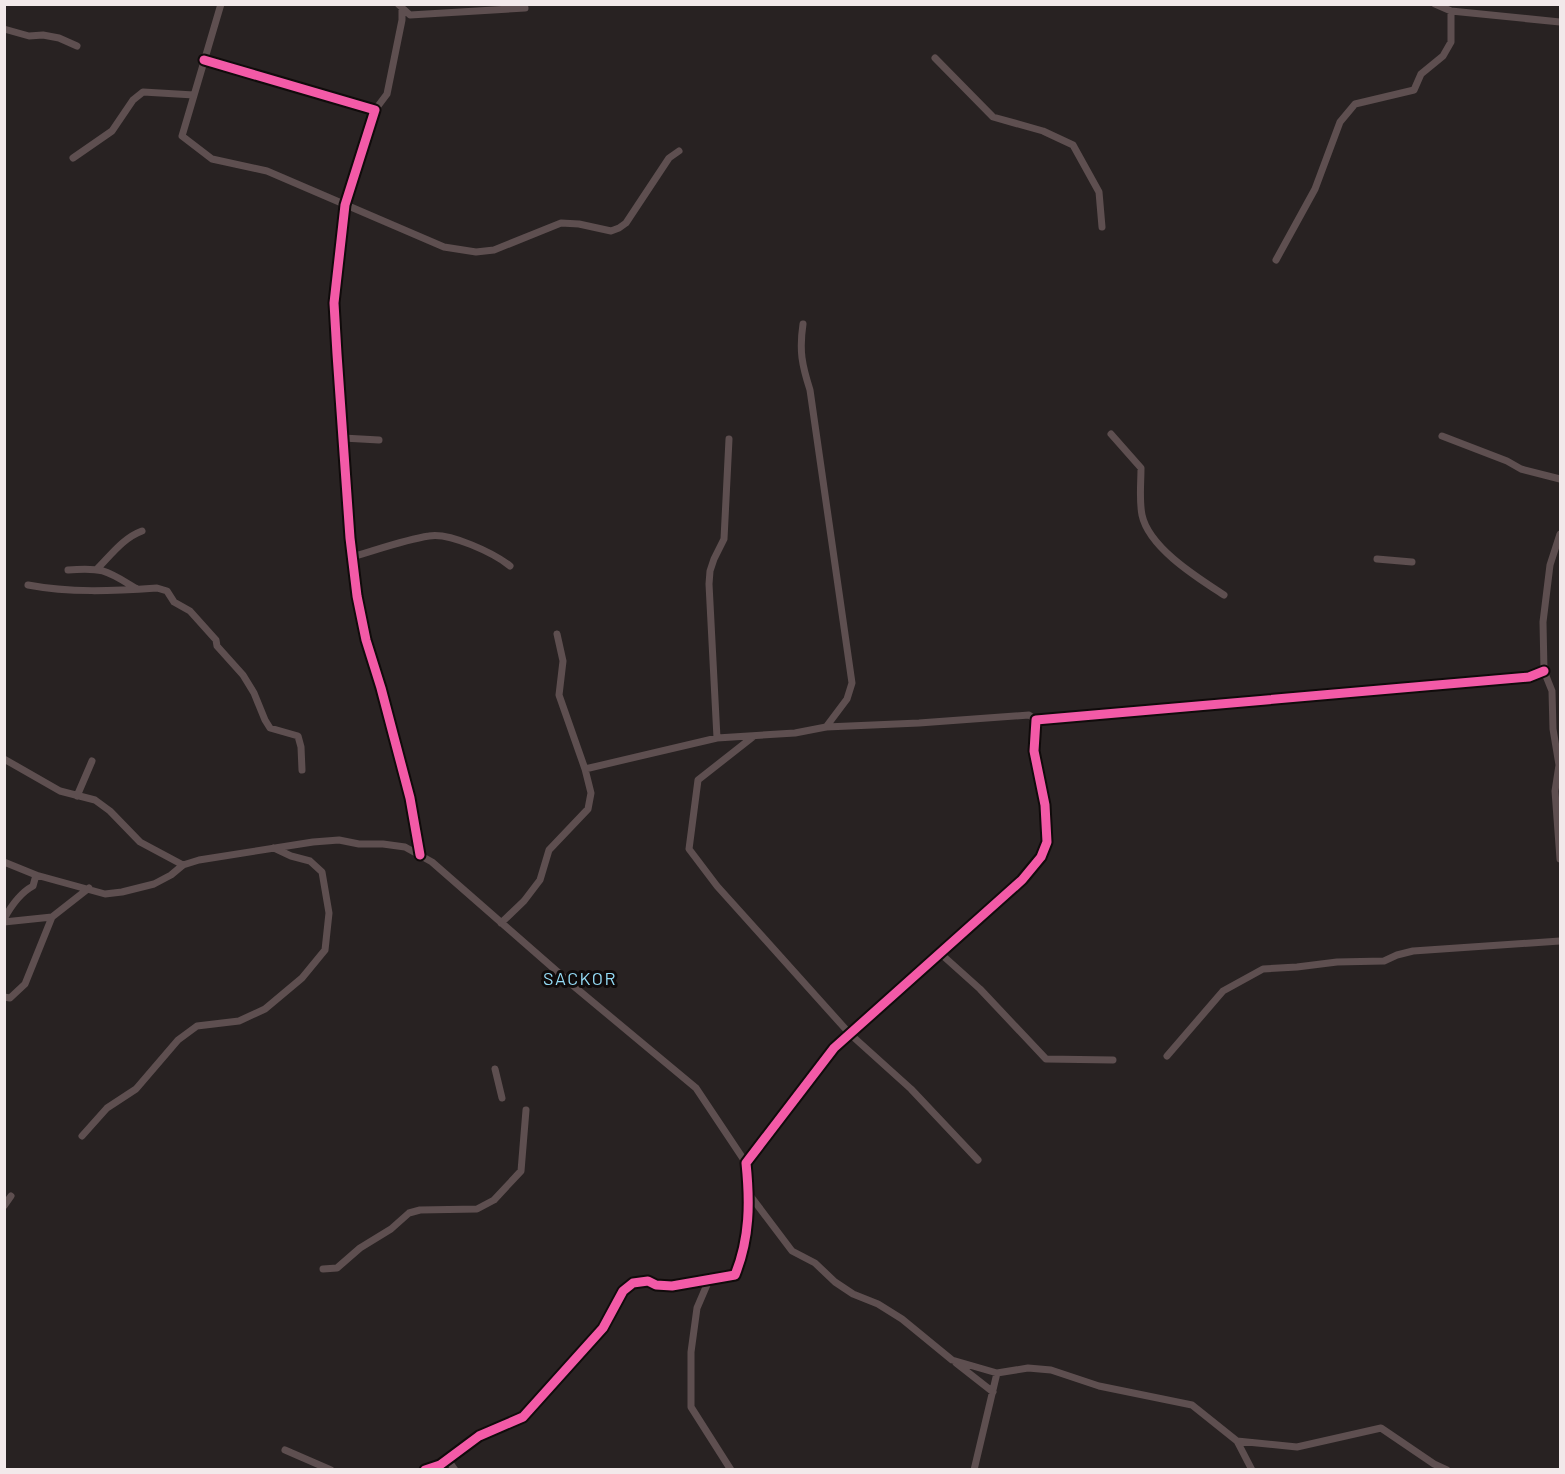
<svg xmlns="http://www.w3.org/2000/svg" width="1565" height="1474" viewBox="0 0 1565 1474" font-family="Barlow,sans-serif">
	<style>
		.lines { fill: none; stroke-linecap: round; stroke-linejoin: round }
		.minor { stroke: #5e4f50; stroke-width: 7 }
		.cycleway-casing { stroke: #100b0b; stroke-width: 13 }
		.cycleway { stroke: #f35aa7; stroke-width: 9 }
		.labels { text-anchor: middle; stroke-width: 6; stroke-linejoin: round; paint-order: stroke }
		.neighbourhood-label { font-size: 18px; letter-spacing: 1.5px; fill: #95dcf7; stroke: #100b0b }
	</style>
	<rect width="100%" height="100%" fill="#282222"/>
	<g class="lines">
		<!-- minor -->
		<path class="minor" d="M221,4l-39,132 30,23 55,12 177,76 32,5 18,-2 67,-27 18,1 32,7 8,-3 7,-5 43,-65 10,-7
			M398,4l12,11 115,-7
			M1435,4l16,7 109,11
			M4,29l25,7 14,-1 16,3 18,8
			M935,58l58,59 50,14 30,14 26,47 3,35
			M204,60l171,50 -30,95 -11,98 3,51 13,184 7,58 9,44 15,48 29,110 10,57
			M375,110l12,-16 15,-74v-13
			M73,158l39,-27 21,-31 10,-8 51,3
			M1276,260l39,-71 25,-67 15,-18 59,-14 7,-16 22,-18 8,-14v-31
			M803,324c-4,27 -1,41 7,66l42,293 -5,16 -21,28
			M1111,434l30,34c0,15 -2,32 1,47 7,33 56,63 82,80
			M1442,436l65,25 14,8 39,10
			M343,438l36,2
			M1560,534l-10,31 -7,57 1,49 8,20 1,38 6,36 -4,26 5,68
			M352,557c25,-7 51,-17 77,-21 20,-4 65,17 81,30
			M1377,559l35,3
			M97,569c14,-14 26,-31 45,-38
			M68,570c36,-3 39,1 69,19
			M28,585c42,8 85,6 129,3l10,3 7,11 16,9 26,29 1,6 26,29 11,18 11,27 5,8 28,8 3,11 1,23
			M557,634l6,27 -4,34 26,74
			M754,736l-56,44 -9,69 28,37 133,148 61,55 67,71
			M717,738l-8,-154 1,-13 4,-12 10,-20 5,-100
			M4,759l56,32 35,9 15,11 30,31 43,23
			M77,796l15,-35
			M4,862l32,13 69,19 17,-2 32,-8 17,-9 12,-10 16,-5 114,-18 26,-2 20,4h24l22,3 27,15 144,126 120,100 50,75
			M4,919c7,-13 16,-26 29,-33l3,-11
			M4,922l48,-5
			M501,923l23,-22 16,-21 9,-30 39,-41 3,-16 -6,-24 132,-31 78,-5 31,-6 93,-4 110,-8 7,5
			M941,954l39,35 66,70 67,1
			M4,997l6,1 15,-14 27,-67 37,-29
			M1167,1056l56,-65 40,-22 34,-2 40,-5 47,-1 13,-6 16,-4 147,-10
			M495,1069l7,29
			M82,1136l25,-28 29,-19 42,-49 19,-14 42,-5 26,-12 37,-31 23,-28 4,-37 -7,-41 -12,-11 -19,-5 -17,-8
			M749,1194l43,57 23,12 20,19 18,12 25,10 24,15 50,41 45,13 31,-5 23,2 48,16 93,19 45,36 15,29
			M4,1206l7,-10
			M323,1269l14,-1 23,-20 31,-19 18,-16 11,-3 57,-1 17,-9 27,-29 5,-61
			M709,1280l-12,28 -6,44v55l40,63
			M956,1363l37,29
			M1237,1441l60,6 84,-19 53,36 13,6
			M285,1450l46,20
			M448,1460l7,10
			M425,1470l15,-5 39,-29 44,-19 80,-89 20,-37 10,-8 15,-2 8,4 16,1 63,-11c15,-37 15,-73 11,-112l88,-115 188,-168 19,-23 6,-15 -2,-37 -11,-54 2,-31 493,-43 15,-6
			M974,1470l23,-97"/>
		<defs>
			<path id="cycleway" d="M204,60l171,50 -30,95 -11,98 3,51 13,184 7,58 9,44 15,48 29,110 10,57
				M425,1470l15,-5 39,-29 44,-19 80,-89 20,-37 10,-8 15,-2 8,4 16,1 63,-11c15,-37 15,-73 11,-112l88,-115 188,-168 19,-23 6,-15 -2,-37 -11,-54 2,-31 493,-43 15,-6"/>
		</defs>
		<!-- cycleway casing -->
		<use href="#cycleway" class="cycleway-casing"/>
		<!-- cycleway -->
		<use href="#cycleway" class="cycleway"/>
	</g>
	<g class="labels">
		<!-- neighbourhood labels -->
		<g class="neighbourhood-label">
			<text x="580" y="985">SACKOR</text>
		</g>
	</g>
	<!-- border -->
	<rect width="1565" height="1474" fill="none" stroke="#f2e9ea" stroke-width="12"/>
</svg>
